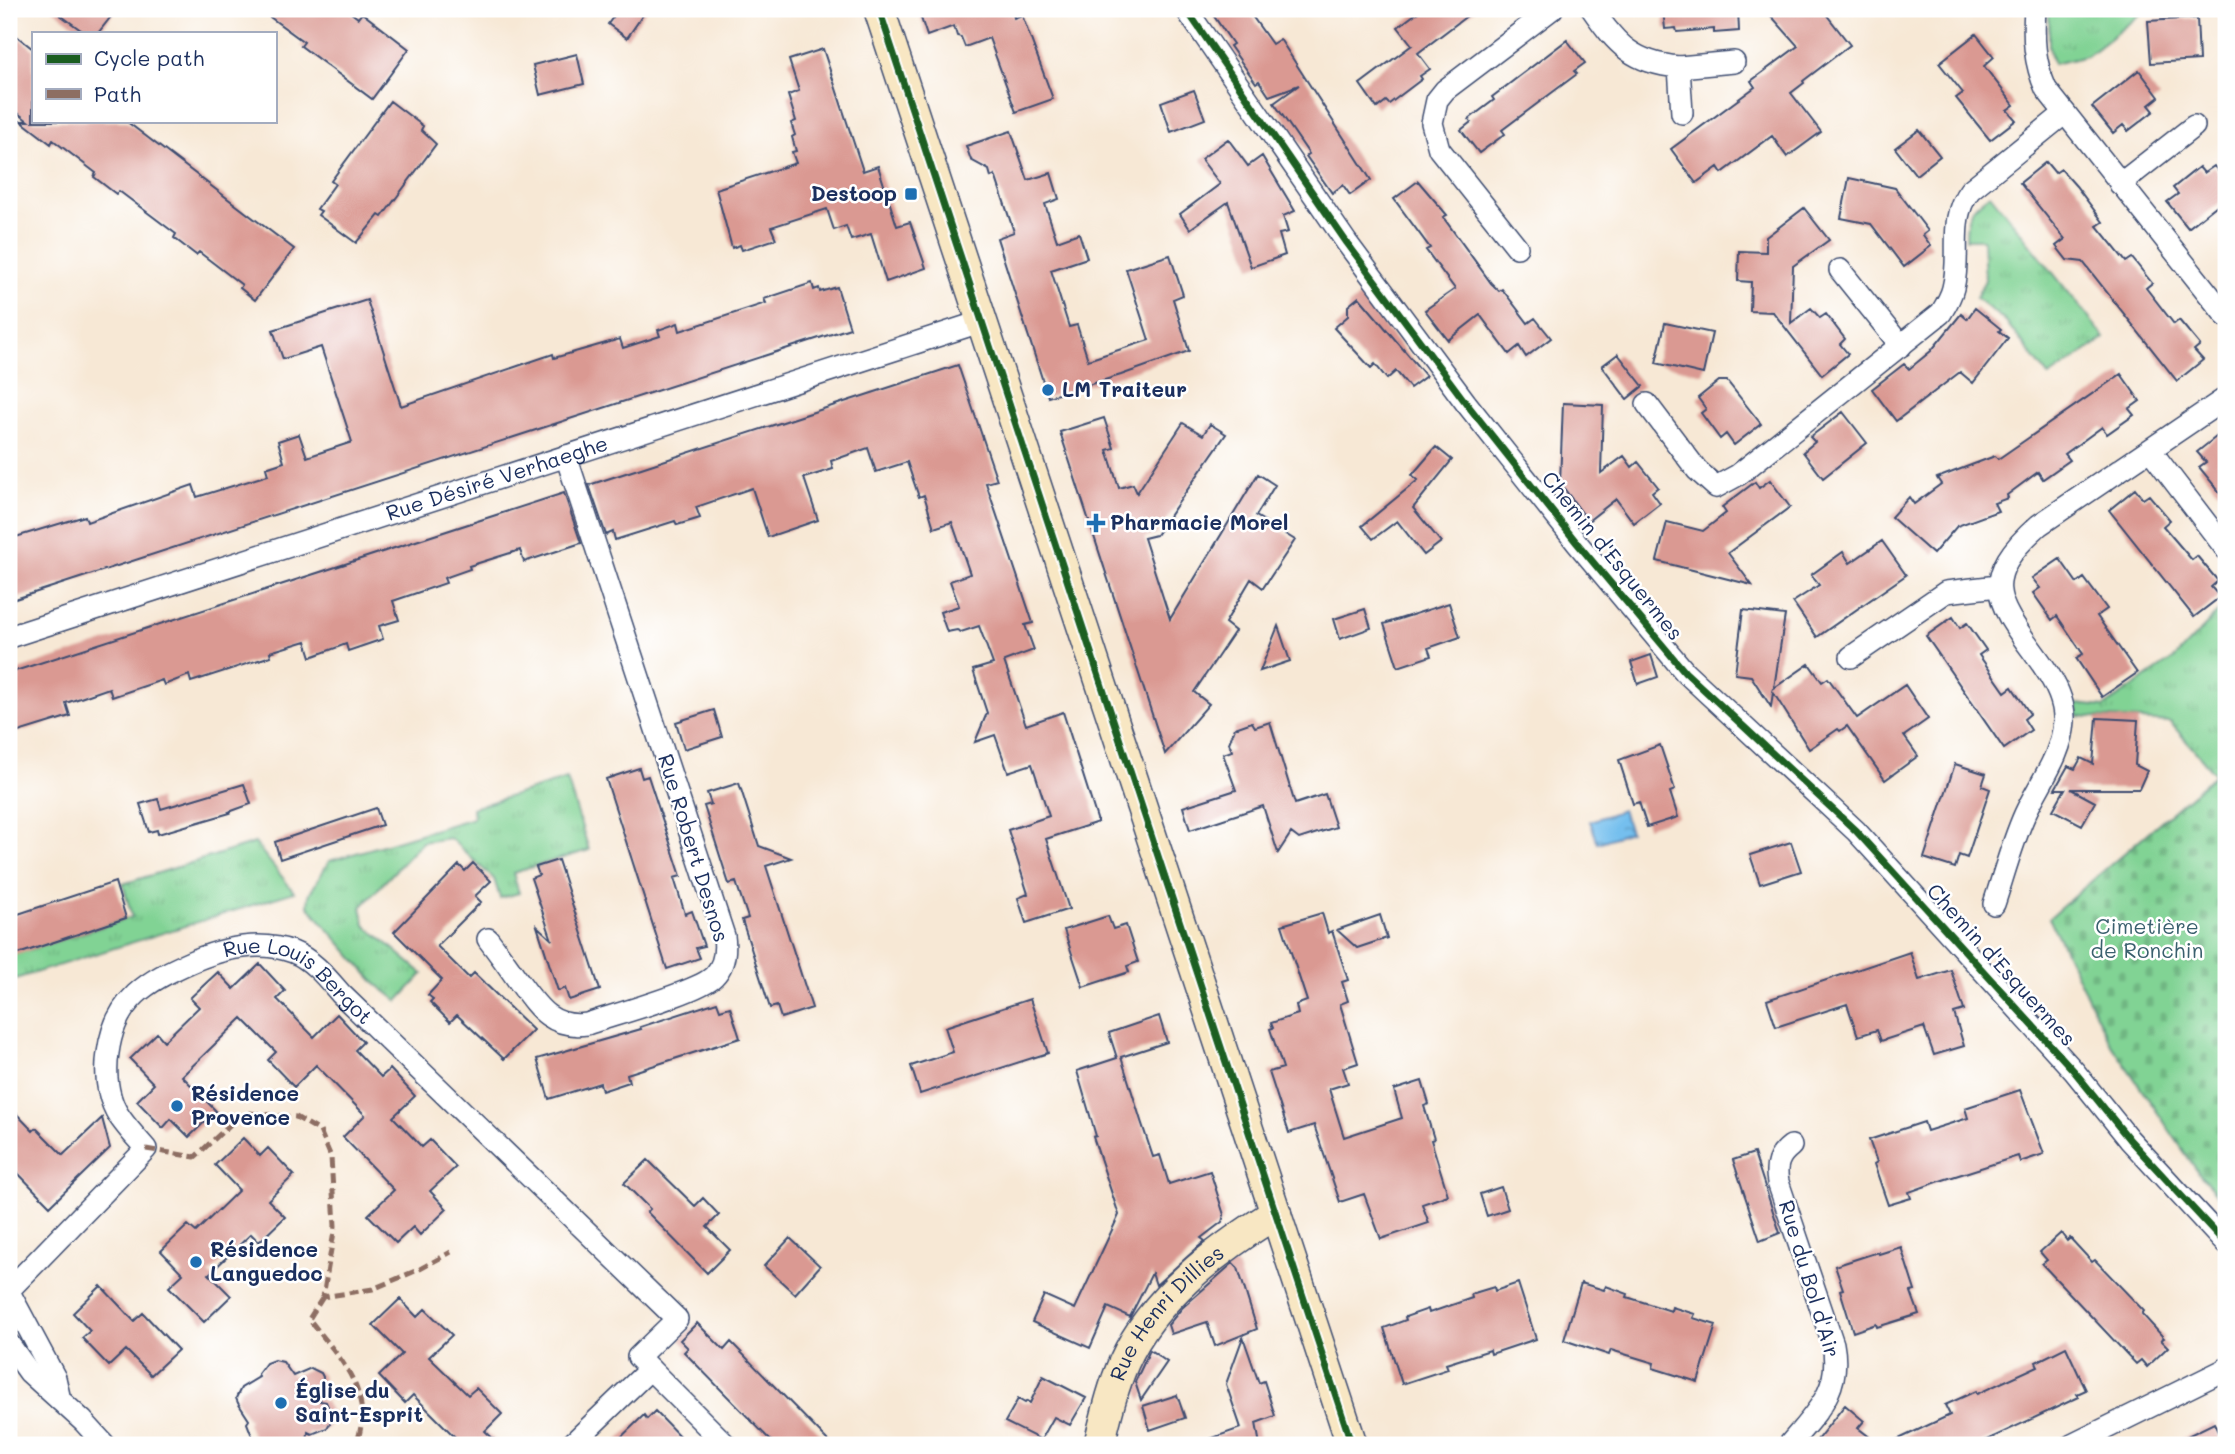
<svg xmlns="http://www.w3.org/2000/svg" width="2235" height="1454" viewBox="0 0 2235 1454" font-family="Mali,sans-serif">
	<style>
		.grass { fill: url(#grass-tufts); stroke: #4e8179; stroke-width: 2 }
		.cemetery { fill: url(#cemetery-stones); stroke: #4e8179; stroke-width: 2 }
		.water { fill: url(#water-ripples); stroke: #4877a6; stroke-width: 2 }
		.building { fill: #da9992 }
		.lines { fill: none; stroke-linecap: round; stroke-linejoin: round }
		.street-casing { stroke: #3c4b70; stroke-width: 24 }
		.secondary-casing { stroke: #3c4b70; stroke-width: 33 }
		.street { stroke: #fff; stroke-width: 21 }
		.secondary { stroke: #f8e7c3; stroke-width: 30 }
		.quiet { stroke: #8d6e63; stroke-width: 5; stroke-dasharray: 10 5; stroke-linecap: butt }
		.cycleway-casing { stroke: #fff; stroke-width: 11 }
		.cycleway { stroke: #1b5e20; stroke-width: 7 }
		.poi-dot { fill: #1f6fb2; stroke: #fff; stroke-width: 2.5 }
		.labels { text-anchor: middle; stroke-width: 5; stroke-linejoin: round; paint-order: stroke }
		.poi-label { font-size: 21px; font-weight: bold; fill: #1b2f5e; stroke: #fff; text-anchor: start }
		.street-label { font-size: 21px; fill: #1b2f5e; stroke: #fff }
		.park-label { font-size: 21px; fill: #3a606e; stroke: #fff }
	</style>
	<defs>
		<pattern id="grass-tufts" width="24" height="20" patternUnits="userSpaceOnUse" patternTransform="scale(1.75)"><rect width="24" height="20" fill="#81d394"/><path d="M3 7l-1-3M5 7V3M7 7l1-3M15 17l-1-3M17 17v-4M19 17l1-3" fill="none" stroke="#6fb582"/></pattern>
		<pattern id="cemetery-stones" width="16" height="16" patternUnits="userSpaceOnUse" patternTransform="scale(1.75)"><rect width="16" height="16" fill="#81d394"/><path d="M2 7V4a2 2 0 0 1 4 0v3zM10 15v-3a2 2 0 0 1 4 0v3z" fill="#6fb582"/></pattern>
		<pattern id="water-ripples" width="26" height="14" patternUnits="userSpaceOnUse" patternTransform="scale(1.75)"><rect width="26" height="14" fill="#75bfee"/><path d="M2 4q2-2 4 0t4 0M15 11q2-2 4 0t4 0" fill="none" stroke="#5f9cc4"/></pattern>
	</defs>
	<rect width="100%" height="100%" fill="#fff"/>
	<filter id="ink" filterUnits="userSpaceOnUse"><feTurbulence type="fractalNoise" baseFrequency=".0143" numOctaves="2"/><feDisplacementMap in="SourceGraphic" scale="14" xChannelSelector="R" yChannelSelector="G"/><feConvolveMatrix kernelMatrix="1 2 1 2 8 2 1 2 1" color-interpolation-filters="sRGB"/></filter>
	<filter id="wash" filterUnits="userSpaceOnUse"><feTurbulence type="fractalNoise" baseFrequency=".00686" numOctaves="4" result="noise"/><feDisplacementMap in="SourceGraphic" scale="28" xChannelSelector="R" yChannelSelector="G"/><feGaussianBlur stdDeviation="1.57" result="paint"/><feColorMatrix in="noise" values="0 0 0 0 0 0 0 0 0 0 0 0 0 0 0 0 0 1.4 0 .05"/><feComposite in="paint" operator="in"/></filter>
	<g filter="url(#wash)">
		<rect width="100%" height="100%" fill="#f7e8d5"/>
		<!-- grass -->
		<path class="grass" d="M2049,9h98l-60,47 -34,8 -4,-18z
			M1990,194l115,144 -56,39 -43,-55 -30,-24 9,-18 -2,-41h-17c0,-26 4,-31 24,-45z
			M2223,607l3,9 -3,2 -3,33 6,8v106l-11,9 -45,-52 -92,-6 -2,-12 28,3 72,-50z
			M567,779l22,71 -76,23 6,20 -19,5 -6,-19 -44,-41 -28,4 -61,65 4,18 58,49 -25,27 -22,-17 -68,-78 1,-11 20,-34 144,-43 -1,-10z
			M255,843l39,49 -285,89v-28l1,3 122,-39 -9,-33z"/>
		<!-- cemetery -->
		<path class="cemetery" d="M2226,765v439l-26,-29 -91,-134 -60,-123z"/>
		<!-- water -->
		<path class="water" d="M1622,810l8,22 -32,11 -8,-22z"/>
		<g id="blocks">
			<!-- building -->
			<path class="building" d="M52,9h65l-19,24h-13z
				M259,9h87l12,9 4,-5 47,36 -37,50 -71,-53 3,-4z
				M619,9h28l-20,29 -19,-14z
				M918,9h94l2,9 8,-3 31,84 -37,13 -27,-74 -24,9 -4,-10 -4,-1 -3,-10 -27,10z
				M1209,9h38l25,35 8,-5 91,141 -21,15 -7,-10 -11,8 -26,-37 3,-2 -35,-51 25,-18 -30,11 -10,-15 -3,2 -26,-37 3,-2z
				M1422,9h54l-58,44 12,16 -10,7 2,3 -33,25 -3,-3 -9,7 -17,-24 52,-39 -14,-18z
				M1663,9h75l1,22 -25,2v-4l-37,3 -1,-4 -11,1z
				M1765,9h57l28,36 -47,36 1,2 -13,10 30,39 -34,25 -15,-21 -50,37 -4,-6 -22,16 -25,-34 84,-62 -4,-6 47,-35z
				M2197,18l2,42 -48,3 -3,-42z
				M9,30l24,19v72h93l168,128 -39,51 -15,-12 2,-3 -43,-33 -3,3 -22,-17 2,-4 -57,-43 -3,3 -22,-17 2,-4 -43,-33 -2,4 -30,-23h7l-19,-15z
				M1976,34l18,23 -10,9 30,39 -7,5 9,10 -26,20 -34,-42 7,-5 -24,-30z
				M1567,40l18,23 -11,8 3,3 -75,56 3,4 -26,19 -18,-23 10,-8 -2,-3 25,-19 -2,-3z
				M823,49l40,122 15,-5 19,60 13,-4 16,46 -40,14 -15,-48 -20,6 -5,-14 -12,4 -7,-21 -56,18 5,12 -34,11 -2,-5 -8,3 -16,-59 80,-26 -4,-11 4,-1 -4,-14 3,-2 -4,-12 5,-2 -8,-26 11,-4 -10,-31z
				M577,54l7,30 -44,11 -7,-30z
				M2139,70l20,27 -10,8 5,6 -26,20 -5,-6 -10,8 -21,-26z
				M1194,90l11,29 -34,13 -10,-30z
				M390,101l33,25 -2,4 15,14 -54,73 -3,-2 -23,28 -38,-28 3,-4 -4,-2 18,-25 -4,-3z
				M1919,130l21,26 -24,19 -21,-27z
				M1011,131l17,49 23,-7 8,26 -14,5 12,37 22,-8 8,25 -36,12 18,57 8,-2 11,35 61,-20 -23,-71 44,-14 13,40 -10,4 16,52 -68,24 -73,22 -51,-159 17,-6 -19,-57 -4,2 -2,-7 -18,-10 -5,-14z
				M1228,139l20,27 14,-10 33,55 -12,5 5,16 -9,2 6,21 -34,12 -23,-65 -38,27 -10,-15 40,-30 -19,-25z
				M2046,162l9,11 6,-4 15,17 27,36 -6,4 29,36 6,-4 20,25 -6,5 28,36 5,-4 21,25 -6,5 9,10 -26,21 -94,-119 -16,-2 -11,-14 9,-7 -45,-56z
				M2214,166l12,15v17l-38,30 -21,-26 11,-8 -5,-6 26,-21 5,6z
				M1849,178l46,10 33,43 -5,4 8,11 -27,21 -33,-43 -30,-6z
				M1418,181l29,34 -4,2 48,66 8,8 3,-2 26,34 7,-5 16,20 -25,19 -7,-11 -10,8 -29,-39 -32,25 -23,-30 30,-21 -29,-39 4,-2 -36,-49z
				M1804,208l25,32 -36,26 -2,57 20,-15 9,10 6,-4 19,25 -5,5 8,10 -26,21 -49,-63 -23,-1 1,-29 -13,-1 1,-30 27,1v-15z
				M812,283l2,7 5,-2 1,4 17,-5 13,41 -841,273v-62l76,-23 2,6 106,-37 4,12 71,-22 -2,-7 18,-6 -6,-21 21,-7 8,23 45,-15 -31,-95 -38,12 -10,-29 94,-30 34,106 152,-52 1,4 66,-19 3,9 37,-12 -2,-6 20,-7 2,8 86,-28 -2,-4z
				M1359,297l67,79 -16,12 -14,-17 -9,8 -12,-15 -4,4 -37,-40 14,-12v-10z
				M1975,308l26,21 -2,2 9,7 -35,45 -13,-11 -64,49 -24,-32 32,-25 5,5 22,-18 30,-37 6,5z
				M1665,323l47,10 -9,41 -47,-11z
				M1618,354l25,32 -16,13 -25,-33z
				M958,365l39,115 -11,3 47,140 -8,2 9,25 -30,11 22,64 37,-13 35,110 -52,17 23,70 -43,14 -8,-25 10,-4 -20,-64 41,-14 -17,-52 -24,8 -13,-37 -20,7 12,-29 -14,-43 20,-6 -14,-38 -18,6 -4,-2 -10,2 -7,-20 19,-6 -9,-25 20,-7 -18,-52 -18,6 -10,-33 -5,2 -12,-35 -31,10 -8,-24 -37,13 2,8 -29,9 14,42 -50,17 -16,-49 -56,19 4,11 -23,7 -2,-4 -60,19 -2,-8 -7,3 -17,-50z
				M2121,374l19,27 -11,8 5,6 -27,19 -5,-7 -37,27 5,6 -27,19 -5,-7 -31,23 1,3 -14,5 4,8 -41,15 -24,28 -42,-37 18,-20 5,7 27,-20 -4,-6 58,-22 3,3z
				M1719,381h8l34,43 -27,21 -8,-11 -6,5 -19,-26 5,-4 -8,-11z
				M1563,403l40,2 -2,68 23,-17 8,11 6,-5 20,25 -6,5 8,11 -26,20 -18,-24 -28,22 -28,-38z
				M1843,412l24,31 -44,35 -20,-26 12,-10 -5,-5z
				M1104,418l10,30 -7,2 12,38 14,-4 4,9 46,-70 20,12 7,-11 16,10 -70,101 -12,3 26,81 88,-145 17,11 -19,31 39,24 -32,48 -12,-9 -26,44 10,8 -41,61 15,12 -44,50 -105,-322z
				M2226,429v71l-27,-33 7,-5 -9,-10z
				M1436,447l16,13 -39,48 28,34 -17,13 -27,-34 -24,18 -11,-13 56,-46 -6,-5z
				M1770,480l20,27 -62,46 24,32 -95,-24 10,-39 36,9 23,-18 -4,-6 33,-25 4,6z
				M2135,489l8,10 6,-4 21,25 -7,6 29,34 5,-4 21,25 -7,6 9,10 -26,20 -85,-107z
				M564,493l17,50 -57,19 -4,-12 -51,16 1,3 -26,9 2,5 -53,18 6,19 -20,6 4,13 -35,12 -2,-7 -35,13 -5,-16 -36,11 1,4 -80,26 -2,-7 -25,10 -2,-5 -50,17 -3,-9 -43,15 4,13 -61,19v-62z
				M1882,541l24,34 -89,62 -24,-35 26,-17 -8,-10 32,-23 7,11z
				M2060,559l17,24 7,-5 23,31 -10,7 40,57 -35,24 -26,-39 7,-4 -26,-38 -5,4 -19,-27 7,-5 -8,-10z
				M1449,603l11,34 -32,11 3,8 -33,11 -14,-43z
				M1365,609l6,19 -31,11 -6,-20z
				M1743,610l42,5 -11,73 35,-24 13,18 6,-4 29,40 48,-33 23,34 -24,17 14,20 -33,24 -38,-54 -7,5 -2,-2 -29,20 -36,-57 -2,15 -20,-31 -16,-2z
				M1953,617l7,11 7,-5 19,27 -7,5 26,37 7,-5 18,27 -6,5 7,11 -27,19 -78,-113z
				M1278,626l12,35 -30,10z
				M1651,655l7,22 -20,7 -7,-22z
				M714,710l8,27 -38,12 -8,-27z
				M2097,718l41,2 -3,45 12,6 -8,18h-68l24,13 -13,23 -29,-15 12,-21h-10l13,-23 7,3 6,-11 12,6z
				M1252,722l3,5 15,-5 25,82 30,-10 11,33 -37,12 -8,-6 -13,20 -15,-47 -73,24 -7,-23 53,-17 -13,-36 9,-3 -3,-8 6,-15z
				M1660,745l15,45 -5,2 8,25 -31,10 -8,-25 -6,2 -14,-44z
				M1955,764l31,10 -4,12 8,3 -23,69 -8,-3 -4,13 -31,-10z
				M639,768l3,10 6,-2 33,100 -7,2 11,36 7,-3 12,35 -8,2 4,10 -33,11 -61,-190z
				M739,783l20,63 32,12 -25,8 46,142 -31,10 -4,-12 -7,2 -28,-88 6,-2 -12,-36 -7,2 -25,-78 7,-2 -4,-11z
				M244,784l7,20 -22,8 1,1 -72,21 -1,-4 -8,2 -9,-28 18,-5 3,10z
				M376,808l6,17 -102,34 -5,-17z
				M1791,842l10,29 -41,13 -10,-29z
				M558,860l42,130 -31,10 -4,-12 -7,3 -21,-65 15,14 -21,-62 8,-3 -3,-8z
				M473,863l18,18 -16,15 6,6 -44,44 32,32 5,-5 59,57 -29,29 -47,-44 -7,7 -20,-20 3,-3 -5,-4 14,-15 -48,-48 65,-67 6,6z
				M115,882l11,36 -117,39v-40z
				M1322,913l6,20 4,-2 16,49 -6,2 6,19 -8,3 18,59 -15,5 5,15 -19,6 15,48 58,-19 -8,-28 28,-9 7,23 -5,2 10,33 -3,1 17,55 -26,9 7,19 -48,16 -17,-45 -24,8 -26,-77 -25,8 -20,-61 14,-4 -13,-39 3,-1 -2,-5 27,-9 -2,-9 11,-4 -25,-76z
				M1380,915l7,23 -30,10 -20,-18z
				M1108,916l5,13 13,-4 12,37 -11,4 2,6 -46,15 -19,-57z
				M1910,952l9,28 32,-10 13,40 -10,3 10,33 -30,9 -10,-28 -43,14 -4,-11 -19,6 -11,-32 -71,23 -9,-27z
				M260,964l25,27 -8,8 37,38 23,-23 26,28 -8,8 26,27 9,-8 25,27 -22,21 29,30 8,-7 26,27 -26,24 17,18 -27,26 -7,-8 -17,16 -28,-28 26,-25 -51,-53 22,-22 -49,-50 -22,22 -26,-27 8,-8 -34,-34 -60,58 34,35 -27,26 -18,-18 -8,9 -26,-27 17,-17 -24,-25 27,-26 7,8 35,-34 -9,-9 28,-26 16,17z
				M1030,999l18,54 -128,41 -9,-28 42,-14 -8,-25z
				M717,1002l3,8 10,-3 10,31 -113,36 2,8 -27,9 -2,-8 -51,16 -12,-40 104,-30 -1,-2z
				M1159,1016l8,26 -46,15 20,64 12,36 7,-2 9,29 41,-13 14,44 -2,7 -21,16 4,3 -49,44 -4,-12 -22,44 -22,-10 -18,41 -58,-26 12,-27 31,14 44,-94 -26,-78 3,-1 -19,-65 40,-13 -8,-25z
				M2020,1090l24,64 -24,8 -2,-6 -75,24 -34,12 2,6 -23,7 -14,-41 3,-2 -8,-22 55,-18 3,9 41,-13 -3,-10z
				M9,1106l24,25 3,-3 27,27 39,-37 8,30 -60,58 -41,-42z
				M243,1138l17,18 8,-8 26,27 -26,25 17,17 -26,25 -8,-8 -42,40 22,22 -27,26 -35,-35 14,-13 -22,-23 27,-26 8,7 43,-42 -24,-25z
				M1754,1153l26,80 -20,8 -27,-81z
				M648,1160l47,46 8,-8 16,17 -12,12 23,23 -23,23 -60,-61 3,-3 -26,-26z
				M1501,1187l7,22 -21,7 -7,-22z
				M2061,1233l6,8 3,-3 22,24 3,-2 49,51 -2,3 22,24 -3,2 7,7 -21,20 -6,-7 -5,4 -94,-100 5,-4 -7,-8z
				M790,1238l30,28 -25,28 -31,-28z
				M1901,1247l14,44 -4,1 8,22 -42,13 -1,-3 -23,8 -13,-42 3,-1 -8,-23 43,-14 1,2z
				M1233,1263l5,5 19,61 -42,17 -8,-24 -36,12 -3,-9 14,-17z
				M1518,1283l18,56 -45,15 -1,-4 -44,14 2,5 -46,15 -18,-56 22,-8 -1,-3 23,-8 1,4 43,-15 -1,-4 23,-7 1,4z
				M1581,1283l23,7 2,-4 22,8 -1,3 44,14 1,-4 23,7 -2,4 23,7 -18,57 -45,-14 1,-5 -43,-13 -2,5 -45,-15z
				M101,1286l33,35 9,-8 35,37 -27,25 -25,-25 -17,16 -27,-28 8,-7 -17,-18z
				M400,1299l17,18 8,-8 27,26 -23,22 39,38 8,-7 26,26 -17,17 15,14h-37l-50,-50 -8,8 -26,-27 23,-22 -29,-29z
				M697,1323l27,27 7,-8 101,103h-57l-91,-93 4,-4 -8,-8z
				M1243,1337l16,46 5,-2 11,35 -19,7 4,22h-58l-1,-3 40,-14 -15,-44z
				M2066,1347l20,43 -9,4 2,3 -103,48h-90l64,-30 -5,-10 31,-14 1,3 61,-28 -2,-4z
				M1150,1350l17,12 -26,38 -6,-18z
				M274,1360l9,2 10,14 18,-8 10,5 2,4 -3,24 6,1 7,16 -6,10 -15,6 -4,-2 -1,13 -49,-2 -6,-7 -5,-13 2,-3 -11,-17 -2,-5 5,-10 18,-11 -1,-3 8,-11z
				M1043,1376l43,22 -16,27 -16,-8 -13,23 -36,-18 13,-23 7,4 2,-2 3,2z
				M1177,1395l8,23 -35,12 -7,-24z
				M1845,1405l19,16 -6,7 22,17h-67z
				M655,1411l33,34h-75l31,-30 3,4z
				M2214,1423l10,22h-55z"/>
		</g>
	</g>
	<g filter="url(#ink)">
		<use href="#blocks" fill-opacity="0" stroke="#3c4b70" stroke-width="2"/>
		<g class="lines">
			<defs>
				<g id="street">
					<path d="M1186,9l161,234 119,160 111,140 108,129 171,159 218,240 55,68 97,105"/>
					<path d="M1592,9c25,36 41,54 87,58l3,46"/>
					<path d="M2035,9c-2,28 -1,53 11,80l180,227"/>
					<path d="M1679,67l55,-5"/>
					<path d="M2120,184l74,-58"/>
					<path d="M1517,247l-78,-98 -7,-26 5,-23 8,-10 107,-81"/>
					<path d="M1840,270l61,76"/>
					<path d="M1647,404l50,66 19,17 22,-12 203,-162c5,-8 10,-16 12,-25 9,-34 -6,-68 17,-98l95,-77"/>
					<path d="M2151,451l75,98"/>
					<path id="s1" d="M9,637l974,-316"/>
					<path d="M1851,657l95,-65 52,-6"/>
					<path d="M1994,904c10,-30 18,-61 31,-90 14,-31 37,-58 39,-93 1,-20 -9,-38 -20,-54 -42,-60 -72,-83 -5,-142l187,-127"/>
					<path d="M488,939c10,13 20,27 29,40 20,27 33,50 70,45 26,-9 112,-32 127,-48 11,-11 12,-25 10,-40l-158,-480"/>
					<path id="s2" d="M9,1290l137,-141c-10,-12 -23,-25 -30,-38 -9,-17 -11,-39 -8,-58 7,-54 39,-72 85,-92 31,-13 68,-21 100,-9 20,8 34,26 48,42l336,325 -39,38 12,12 -79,76"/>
					<path d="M9,1292l46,86 5,22"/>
					<path d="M9,1344l20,28 54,49 22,24"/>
					<path d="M650,1369l76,76"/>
					<path d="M1789,1445c27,-33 53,-54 44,-101l-55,-162c-3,-16 0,-26 13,-36"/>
					<path d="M2072,1445l154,-76"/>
				</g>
				<g id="secondary">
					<path d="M879,9l473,1436"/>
					<path id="s3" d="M1099,1445c7,-28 13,-56 25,-83 29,-65 93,-112 152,-149"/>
				</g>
			</defs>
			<!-- street casing -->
			<use href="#street" class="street-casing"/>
			<!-- secondary casing -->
			<use href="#secondary" class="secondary-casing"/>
			<!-- street -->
			<use href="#street" class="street"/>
			<!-- secondary -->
			<use href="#secondary" class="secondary"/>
			<!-- quiet -->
			<path class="quiet" d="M146,1149l49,8 39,-36 15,-8 47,4 24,14 11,26 4,69 -12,71 50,-8 47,-20 31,-17
				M323,1297l-14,22c30,39 67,73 47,126"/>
			<defs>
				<path id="cycleway" d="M879,9l473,1436
					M1186,9l161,234 119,160 111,140 108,129 171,159 218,240 55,68 97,105"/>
			</defs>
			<!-- cycleway casing -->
			<use href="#cycleway" class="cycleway-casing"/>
			<!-- cycleway -->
			<use href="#cycleway" class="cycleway"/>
		</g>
	</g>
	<!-- markers -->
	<g class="poi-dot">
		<rect x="904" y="187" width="14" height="14" rx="3.5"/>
		<circle cx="1048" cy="390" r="7"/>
		<path d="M1092.5 512.5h7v7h7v7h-7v7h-7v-7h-7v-7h7z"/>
		<circle cx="177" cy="1106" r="7"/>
		<circle cx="196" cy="1262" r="7"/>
		<circle cx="281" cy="1403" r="7"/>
	</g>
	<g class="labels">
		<!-- poi labels -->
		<g class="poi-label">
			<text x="897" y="201" text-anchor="end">Destoop</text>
			<text x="1062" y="397">LM Traiteur</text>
			<text x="1110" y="530">Pharmacie Morel</text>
			<text x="191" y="1101">Résidence<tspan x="191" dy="24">Provence</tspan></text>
			<text x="210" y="1257">Résidence<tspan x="210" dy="24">Languedoc</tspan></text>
			<text x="295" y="1398">Église du<tspan x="295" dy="24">Saint-Esprit</tspan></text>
		</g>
		<!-- street labels -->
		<g class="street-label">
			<text dy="7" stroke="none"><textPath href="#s1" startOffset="513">Rue Désiré Verhaeghe</textPath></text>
			<text transform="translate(1612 556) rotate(51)" y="7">Chemin d'Esquermes</text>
			<text transform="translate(693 848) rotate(73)" y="7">Rue Robert Desnos</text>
			<text transform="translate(2001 965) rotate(48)" y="7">Chemin d'Esquermes</text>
			<text dy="7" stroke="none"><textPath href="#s2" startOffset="556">Rue Louis Bergot</textPath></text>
			<text transform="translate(1809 1279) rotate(73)" y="7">Rue du Bol d'Air</text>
			<text dy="7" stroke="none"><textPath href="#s3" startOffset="152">Rue Henri Dillies</textPath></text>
		</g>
		<!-- park labels -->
		<g class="park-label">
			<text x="2147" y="934">Cimetière<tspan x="2147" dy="24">de Ronchin</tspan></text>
		</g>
	</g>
	<!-- margin -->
	<rect width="2235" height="1454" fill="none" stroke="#fff" stroke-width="35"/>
	<!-- legend -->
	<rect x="32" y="32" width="245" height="91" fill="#ffffff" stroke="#a4acbf" stroke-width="2"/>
	<rect x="46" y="54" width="35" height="10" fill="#1b5e20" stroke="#a4acbf" stroke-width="2"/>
	<text x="94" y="66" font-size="21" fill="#1b2f5e">Cycle path</text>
	<rect x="46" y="89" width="35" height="10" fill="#8d6e63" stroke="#a4acbf" stroke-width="2"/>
	<text x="94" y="102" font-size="21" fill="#1b2f5e">Path</text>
</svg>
